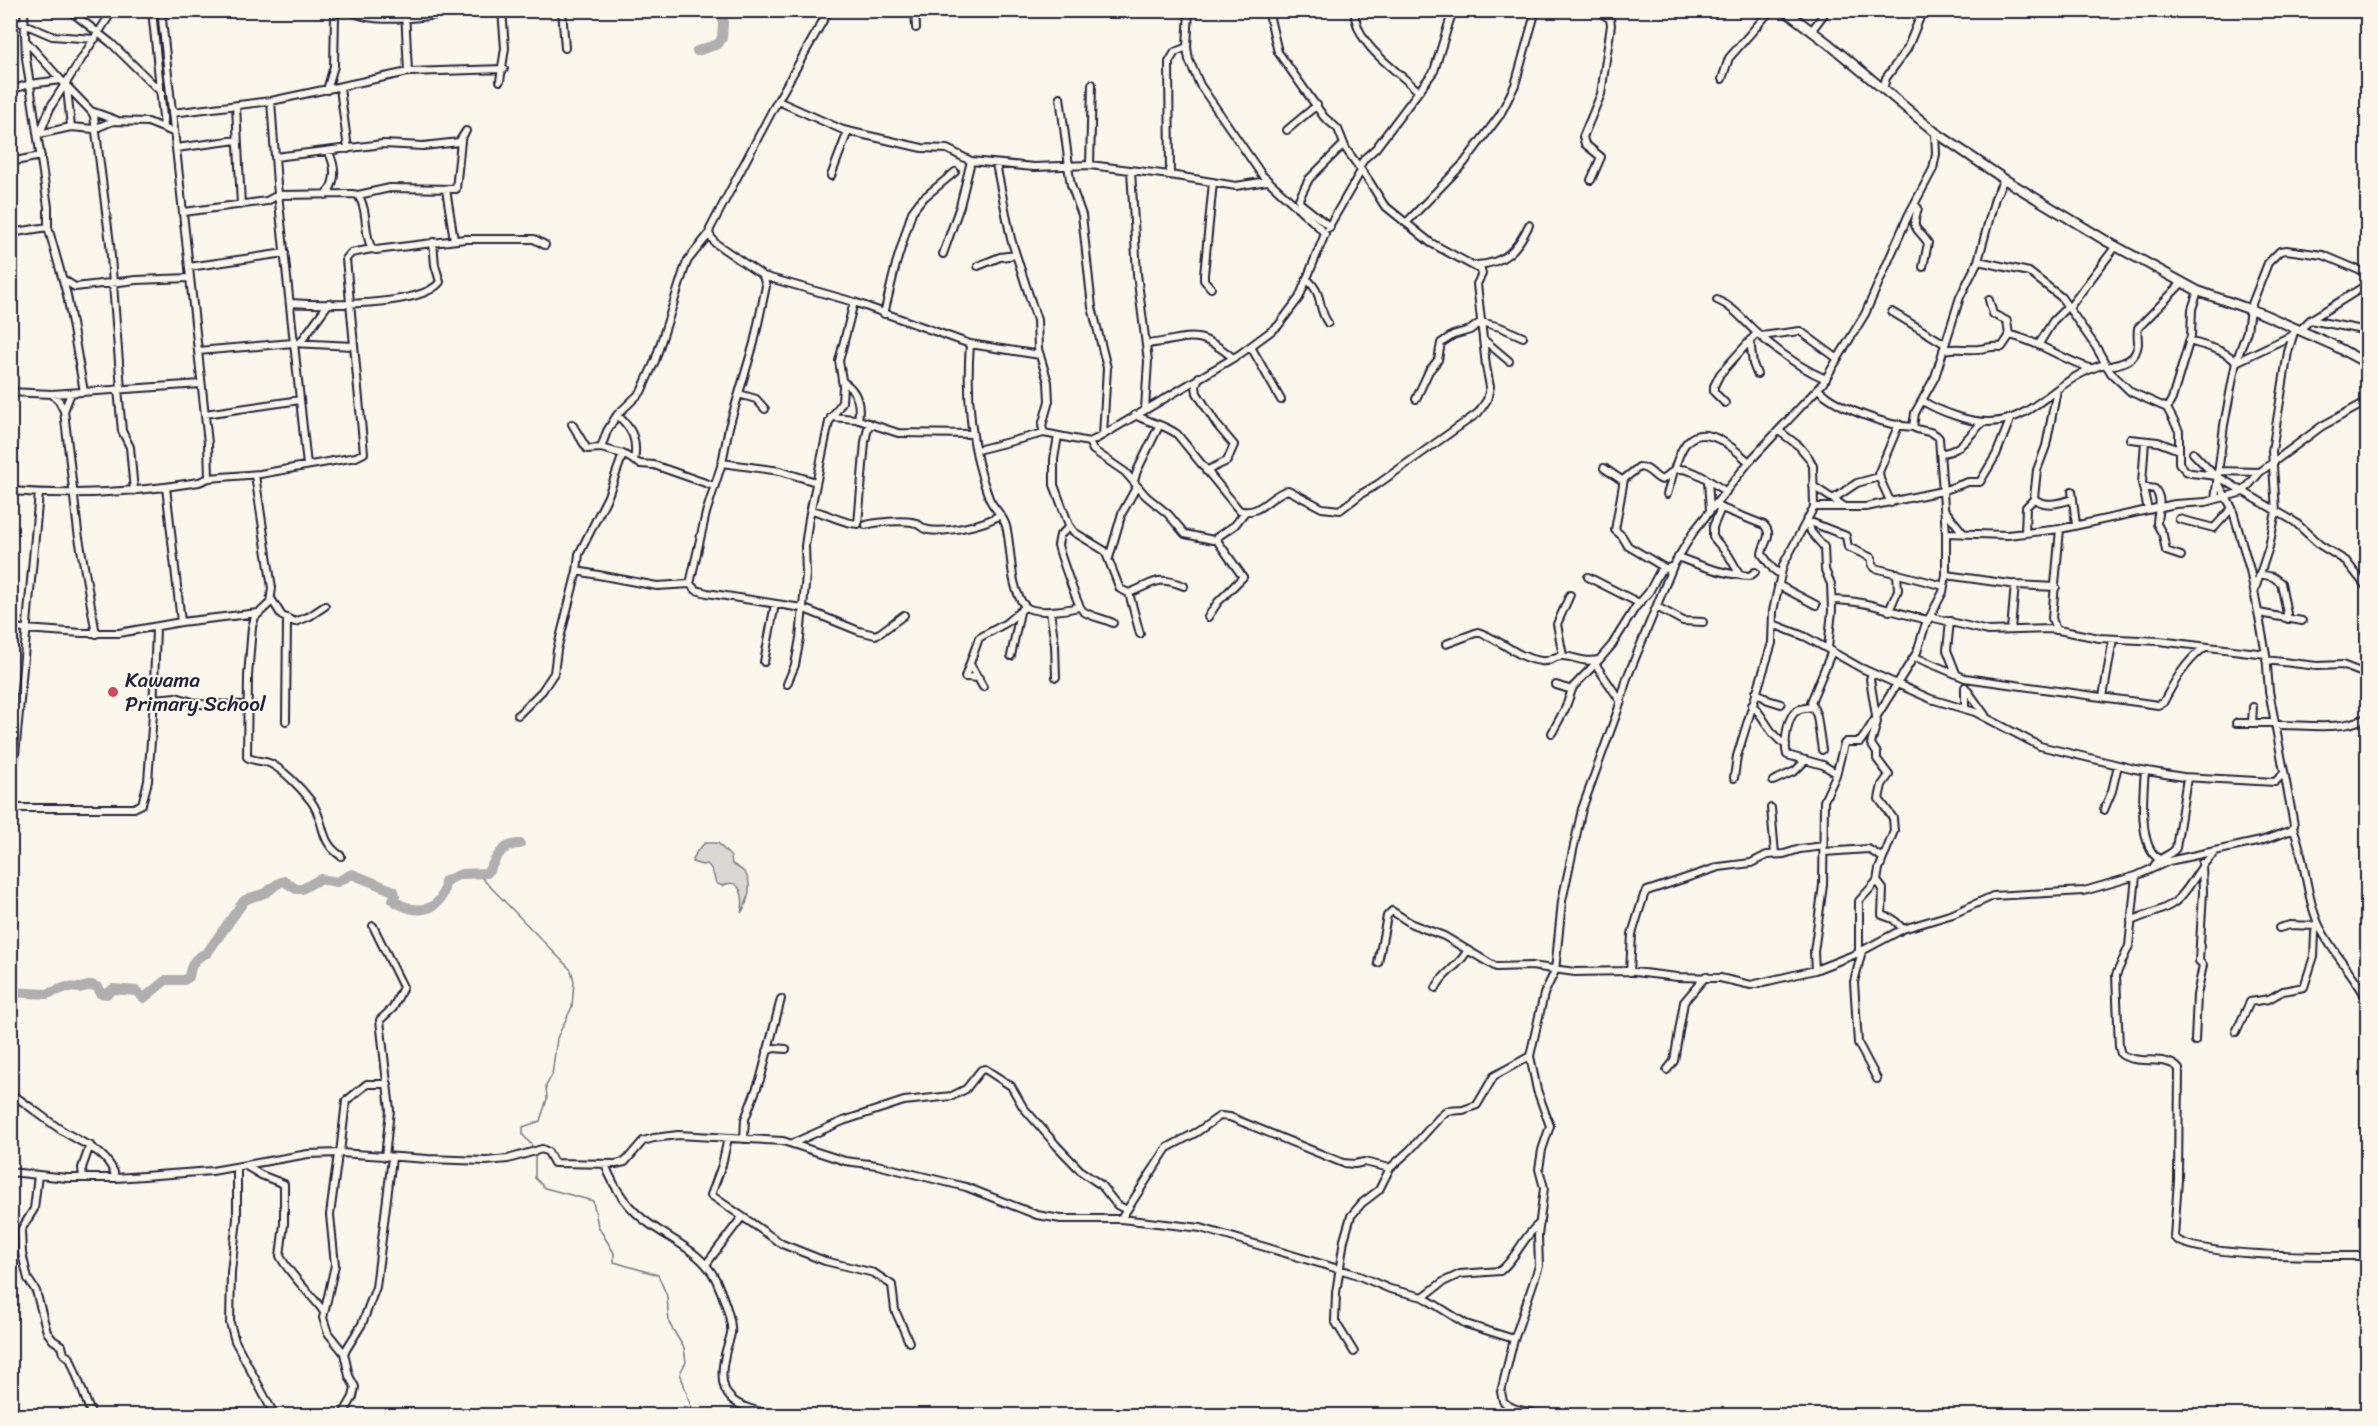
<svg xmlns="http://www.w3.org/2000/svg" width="2378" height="1426" viewBox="0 0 2378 1426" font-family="Sriracha,sans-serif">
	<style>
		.green { fill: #dbd8d3; stroke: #7e7d87; stroke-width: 1.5 }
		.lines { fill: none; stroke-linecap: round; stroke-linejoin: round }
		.stream { stroke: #787681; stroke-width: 1.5 }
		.river { stroke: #b1aeb0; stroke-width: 10 }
		.minor-casing { stroke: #22223b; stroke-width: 10 }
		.tertiary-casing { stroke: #22223b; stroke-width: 12 }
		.minor { stroke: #fbf7ec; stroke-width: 6 }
		.tertiary { stroke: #fbf7ec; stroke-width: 8 }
		.poi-dot { fill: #d1495b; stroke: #fbf7ec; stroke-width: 2 }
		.labels { text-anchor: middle; stroke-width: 4.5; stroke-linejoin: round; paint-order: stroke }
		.poi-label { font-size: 21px; fill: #22223b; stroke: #fbf7ec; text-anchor: start }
	</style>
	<rect width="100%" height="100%" fill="#fbf7ec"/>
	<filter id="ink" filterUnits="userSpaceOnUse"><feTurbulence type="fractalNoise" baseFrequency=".0167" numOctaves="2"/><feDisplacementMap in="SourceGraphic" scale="12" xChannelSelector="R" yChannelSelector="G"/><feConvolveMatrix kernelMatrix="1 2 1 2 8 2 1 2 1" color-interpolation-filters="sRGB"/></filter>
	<g filter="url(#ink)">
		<!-- green -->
		<path class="green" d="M705,843h13l13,14 1,7c4,2 9,5 12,8 10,10 4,31 -3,41 4,-14 0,-38 -19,-27l-6,-3c-3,-8 -2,-13 -9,-19l-5,1 -10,-3 5,-11z"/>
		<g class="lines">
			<!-- stream -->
			<path class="stream" d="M478,874l93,96 3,11 -2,26 -15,31 -5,37 -6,11 1,13 -7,22 -17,6v8l11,13
				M535,1155v23l10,10 48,13 5,25 16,27v9l44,13 9,21 2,27 15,25 2,14 -6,11 14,43"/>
			<!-- river -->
			<path class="river" d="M697,51l21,-7 4,-6 2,-28
				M10,992l37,2 20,-7 13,1 12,-3 7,3 1,5 7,1 6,-5 23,2 8,7 22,-18h18l5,-3c2,-13 5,-19 18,-24l37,-52c7,-5 16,-5 23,-9 6,-4 9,-9 17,-11l12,8h6l18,-10 17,3 15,-8 42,17 1,4 -2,5c22,16 51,13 52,-19l16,-7 26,-1c9,-12 12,-29 33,-29"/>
			<defs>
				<path id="minor" d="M24,10l2,48 22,149v20l19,68 17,97
					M69,10l42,33 51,50
					M152,10l12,117
					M351,10c18,17 91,5 114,0
					M405,10l3,62
					M562,10l3,38
					M829,10l-56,99 -63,120 -1,5 6,9 48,33 3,10 -12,57 -25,84 -7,36 -16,50 -16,71 6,6 11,3 95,15 57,23 16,4 5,-2 24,-18
					M915,10l1,18
					M1354,10c3,38 40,57 64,81
					M10,12l6,-2
					M10,18l42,18 43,3
					M1812,30l15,-20
					M26,41l35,39
					M1722,79l7,-21 42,-48
					M500,81l5,-33 -3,-38
					M67,88l4,39
					M340,88l8,61
					M10,90l20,-6 31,-4 30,31 3,5 16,128 11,145
					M327,90l7,-24 1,-50
					M1883,90l3,-12 21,-29 16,-39
					M1060,97l9,69
					M271,101l6,83 30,281
					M778,101l65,29 79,18 25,1 24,12 63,6 56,-2 80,10 66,11 31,-5
					M236,106l5,99
					M91,111l25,9
					M172,113l99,-12 137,-29 96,-3
					M1287,130l30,-25
					M40,133l11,-27 62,-96
					M39,134l32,-7 23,2 19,-8 35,1 25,10
					M176,148l61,-8
					M275,157l108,-13 40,2 36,-4 7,-11
					M10,162l31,-6
					M996,164l15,75 26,81 1,29 10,33 1,19 -7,25 2,7
					M1090,165l2,-81
					M1068,166l3,19 11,30 10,92 15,61 -4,67
					M1359,167l6,-9 11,-10 58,-77 19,-61
					M1131,170l6,104 11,87 -3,48
					M1170,175l-1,-113 6,-10 12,-5 2,-37
					M831,176l17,-45
					M1591,180l10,-23 -16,-13 -2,-7 18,-43 10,-69 -1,-6 -13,-9
					M446,189l8,51
					M326,195c11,-14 10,-29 2,-44
					M358,195l32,-7 66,1 5,-48
					M1915,205l3,3c-7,24 -2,17 10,35l-5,24
					M184,212l83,-11 11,-6 74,-1 6,1c11,16 5,38 14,54l4,1 89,-11h69l11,6
					M1406,223l58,-60 36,-48 15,-30 21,-75
					M1330,227l-30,-24 -1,-4 10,-20 34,-34
					M1328,228l33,-57
					M10,233l38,-6
					M943,254l17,-48 11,-45
					M1978,261l51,11 32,25 35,50 15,26 20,19 36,16 12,23v32l7,8 5,2 26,3 78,46 25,23 26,16 22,28
					M1476,265c28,-1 41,-15 53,-40
					M978,266l22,-9 16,-2
					M189,267l96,-14
					M763,276l91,26 116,42 70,11
					M1307,279c18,17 9,27 21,44
					M64,280l11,7 61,-7 54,-2
					M1211,288l-7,-8v-5l9,-93
					M1717,300c17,7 26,20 39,32 21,19 44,36 70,47
					M1989,300l4,14 14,7 2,14
					M290,303c31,2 131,4 150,-21l-5,-17 -2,-23
					M2069,308l47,-62
					M1892,312l53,32
					M884,314l12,-50 16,-52 9,-12 34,-28
					M2310,320l58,11
					M2300,330l10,-10 58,-36
					M1761,336l39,-5 38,28
					M1483,339l26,22
					M1750,340l3,24 4,10
					M2189,341c16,5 35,8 47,21l57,-27
					M300,343l29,-40
					M970,344c-4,51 1,107 19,154 4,10 14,17 17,28 6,21 3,63 19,80 8,9 42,4 53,1
					M1146,344c43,-4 49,-18 87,14
					M2039,344l14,-23 15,-15
					M1251,347l30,53
					M1943,350c15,-3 22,0 35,-1 9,-1 15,-3 24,-2l8,-12c29,6 52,25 80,33
					M198,351l95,-8 60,3
					M2107,367c14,-4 29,-5 31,-23 0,-6 -1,-10 0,-16l44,-45
					M1199,377l-3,9 1,7 20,32 17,20 -7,16 -21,10
					M842,381c15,9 19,22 16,39
					M118,389l4,42 8,16 4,44
					M1818,389c19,19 69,37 95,38
					M2057,390l-11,56 -9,24 -3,28c10,10 26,5 39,1
					M10,392l42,2 149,-10
					M52,394l7,7 5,10 14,121 18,102
					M739,394l17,5 9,10
					M1416,399l13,-28 9,-11 3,-17 12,-8 17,-5 11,-8 19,5 23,10
					M1923,401c10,7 21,11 33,15 72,25 88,-35 149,-52
					M1725,403l-11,-11v-6l6,-12 37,-41
					M2167,408l5,-9 19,-63 1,-27 6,-18
					M64,411l7,-18
					M205,414l95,-14
					M617,415c15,13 21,25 17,46
					M1135,415c13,7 30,10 42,19l62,76c21,7 30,-15 49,-20l34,18 18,2 21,-16 17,-10 100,-71 9,-13 3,-13 -4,-21 -9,-82 5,-10 -1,-4 -50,-27 -47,-38 -15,-24 -23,-32 -8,-20 -14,-12 -46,-65 -10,-42
					M831,417l25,2 42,14 75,1
					M572,424l15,25 14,-1 22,6 17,10 14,1 60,21
					M1058,436l-4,23v26l15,40 5,7 31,19 15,38 9,4c26,-10 27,-18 55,-7
					M2130,439l28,3 21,8
					M2145,441l-3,42 6,27
					M1089,442l4,8 32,22 21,24 22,18 17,20 28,6 22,-15 10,-13
					M601,448l6,-17 10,-16 24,-23 4,-9 10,-22 30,-94 3,-7 21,-26
					M977,450l67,-17 45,9 9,-4 142,-84 38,-28 21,-28 26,-64 -6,-7 -57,-52 -62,-90 -11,-25 -2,-13
					M1940,453c20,0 28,-17 42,-30
					M2193,453l21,22
					M722,463l58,8 36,11
					M1604,468l19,13
					M2218,471l42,1 62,-46 46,-25
					M255,475l17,113 -2,15 -15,14 -3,10 -4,49 -1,81c7,5 15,3 22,6 14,6 32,25 42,38 15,20 7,40 30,55
					M209,478l51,-4 96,-17 8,-4 -18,-194 5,-6 21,-4
					M1134,481l3,-10 22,-45
					M1708,481l2,29
					M1813,486l32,21
					M166,487l15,135
					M2143,487l12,2c9,13 2,20 2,35l6,11 3,16 15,5
					M10,491c66,5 124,2 189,-9l10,-4 -1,-35 -47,-433
					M2072,491l4,34
					M1667,494c5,-14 10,-42 21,-53 18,-18 47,8 61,21
					M1833,499l24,-16 22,-6
					M2215,499l9,-74 12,-63 11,-31 3,-22 18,-46 12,-12 6,-1 37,5 45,19
					M1891,503l-11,-24 -1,-7 20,-48
					M1714,505l50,20c10,10 -1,18 -2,29l11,15 8,6
					M1814,507h52l76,-16 26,-9h12l16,-27 14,-35
					M1721,508l-8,19v10l16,19 11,19
					M1944,509l20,25
					M811,510c16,3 30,13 47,14l7,-82 4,-19
					M2179,519l35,9 18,-20
					M1808,521l38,15 2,11 24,11v7l3,3 69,18
					M1808,521l3,11 13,15 1,23 6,14 1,27 -4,37
					M866,525c10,-3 36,-5 46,-3 7,1 10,7 16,8 19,3 56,-5 72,-15
					M1070,527l-10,8 -2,10c2,9 20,62 25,66 8,6 20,7 30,12
					M1946,533l61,2 53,-6 115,-25 31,-2 37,-10 17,-20
					M2025,533l1,-26 8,-8
					M1678,557c22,9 48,18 72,19l5,-4
					M1109,558l13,-45 15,-27
					M1665,568l-37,-22 -6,-10 -7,-6 9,-51 15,-12c11,0 14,10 23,13 5,-3 10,-10 16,-11 16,-1 36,15 48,23
					M577,571l80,15 33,-2
					M2260,574l13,3 8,6 7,36
					M1946,575l71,10 39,2
					M1588,577l51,26
					M1778,585l38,20
					M2255,589l14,-42 7,-36 -4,-60 16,-99 7,-23
					M1129,593l11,41
					M272,600l10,16 13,6 15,-6 15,-10
					M1832,600c34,0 63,13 96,20
					M1657,607l26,14 20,1
					M1050,611l5,34 1,32
					M1889,611l9,-21 -1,-17
					M2259,613l43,8
					M1208,617l10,-15 25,-25 -27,-38
					M1930,617l58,14 65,-2 46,9 60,3 107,13
					M1950,621l-3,29 9,23
					M1773,624l33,13 55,31 70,31 44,13 65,34 95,23 48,8 92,5 8,-8
					M10,628l72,5h37l62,-11 77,-9
					M2011,630l4,-46
					M2056,630l-4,-12 8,-89
					M1446,644l32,-12c23,7 38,26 63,29 9,2 13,-6 22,-5 14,1 19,7 36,4l13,-15 23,-37 14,-16 11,-21 13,-5
					M1011,656l9,-44
					M1563,656l-6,-32 13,-29
					M1915,657l50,21 193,27 5,-2c11,-21 22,-41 42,-56
					M2266,660l51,6 25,-1 26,10
					M764,662l11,-58
					M970,664l13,23
					M1596,665l25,37
					M979,678l-14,-1 14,-39 27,-15 19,-16
					M787,684l8,-19 5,-27 6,-63 -1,-29 4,-28 20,-96 13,-20 1,-16 -4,-25 15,-59
					M1556,685l16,5
					M1965,687l20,28
					M1756,692l12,8 13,4
					M2103,697l10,-58
					M154,699l22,-2 23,7 49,1
					M1752,705c14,13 17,30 34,40
					M1812,707c-4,1 -11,1 -14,3 -12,6 -14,34 -11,45l36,10 13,8
					M1965,708v-20
					M518,715l24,-24 12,-18 3,-23 20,-79 2,-17 29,-58 15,-42
					M286,721l1,-101
					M2236,723h38
					M2252,723l1,-16
					M2275,725c30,-1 64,7 93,-8
					M1552,733l13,-24 8,-22 26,-27
					M1822,750l-5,-34 -6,-14 21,-51
					M2145,771c-2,21 -7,76 14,88
					M1734,778l3,-22 35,-113 1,-32 10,-46 31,-58 -1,-41 -4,-8 -10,-12 -20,-15
					M1773,781l22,-10 11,-11
					M10,808h124l8,-4 6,-23 5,-67 3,-86
					M1771,808l4,46
					M10,810l29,-317
					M2104,810l8,-19 6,-26
					M2293,828c13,31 12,65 25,95 12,28 36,50 50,78
					M1824,852l44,-3 15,9
					M2154,866c6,-11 16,-9 22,-18l11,-70
					M2136,876l-7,70 -13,29 3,72 2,7c16,12 46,0 58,15l-1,111 -4,57c19,21 161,19 194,19
					M1877,881l6,8 -1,26 11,4 10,10
					M2131,921c15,-7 31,-9 44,-19 16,-13 23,-35 39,-49
					M373,926l30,61 -10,21 -13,12 10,90 -5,47
					M2279,928l11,-3 26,1
					M1862,951l-8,31 4,61 19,36
					M1859,953v-52l18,-20 2,-12 15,-38 -1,-13 -14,-19 3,-14 7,-10 -12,-16v-6l-6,-9 6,-22 -7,-43 2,-5
					M1378,963l9,-47 5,-5 20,13 32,12 52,31 35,-1 44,6 51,-1 51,6 43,1 31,7 64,-15 41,-16 47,-25 50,-15 40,-18 91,-5 52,-15 33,-15 92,-20 31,-11 2,-5 -25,-134 -3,-37 -16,-84 -18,-62 -15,-27
					M1815,970l-1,-18 9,-67 1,-84 12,-26 8,-31 2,-2h14l5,-7 52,-83 8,-26 18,-34 3,-17v-42l-7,-95c-7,-9 -17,-5 -26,-11l2,-14 20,-36 25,-80 18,-36 17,-63 9,-19
					M1630,972l2,-38 12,-39 3,-4 72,-24 32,-4 16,-8 17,-1 16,-5 24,-3
					M1436,988c7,-16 23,-21 31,-37
					M2236,1032l14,-30 19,-3 14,-8 21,-4 10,-31 1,-23 2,-11
					M2195,1041l2,-46 6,-30 -4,-4 4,-69 -1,-29
					M767,1051l7,-3 12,1
					M1667,1070l7,-9 10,-59 22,-26
					M10,1093c17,11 31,23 47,34 23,17 50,21 59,51
					M728,1138l-6,27 -11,30 71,49 43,17 49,12 18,12 3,25 14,32
					M744,1139l1,-20 16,-42 20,-78
					M793,1143l50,-22 61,-20 48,-5 14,-7 15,-19 4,-1 26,17 12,21 34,39 25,26 19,13 16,20 10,5
					M340,1153l6,-52 21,-17h21
					M338,1154l-8,61 5,50 -12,53 5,15 16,20 5,23 6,11 -2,10 -11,19
					M605,1164c9,25 24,46 46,61 24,17 52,28 65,55 5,11 17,41 15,53 -1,7 -5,15 -6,22 -11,47 13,51 51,61
					M246,1166l15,9 23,9v40l-4,32c11,21 30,36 44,56
					M237,1167v52l-6,53 -1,51 5,18 40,75
					M10,1172l57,6h49l96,-7 96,-17 32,-1 88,6 58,2 22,-2 34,-10 6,3 6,11 62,1 9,-2 18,-21 11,-3 24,-3 105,6 62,20 32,4 89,22 71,28 24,4h60l80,9 151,45 38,16 33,8 43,27 48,15 -13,53 2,9c10,11 26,9 39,15
					M38,1175l-4,34 -13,21 1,23 6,26 8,12 11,41 6,8 9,6 2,8 6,4 22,58
					M83,1178l-1,-10 8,-23
					M1121,1219l46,-71 30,-16 23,-16 10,1 113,46 12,1 9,-2 26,6
					M707,1263l35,-46
					M1423,1297l20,-15 17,-8 40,-3c16,-12 23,-35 40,-48
					M1514,1340l25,-74 -1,-30 6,-48 -5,-19 3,-19 8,-24 -13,-36 -7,-34 14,-62 11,-23 7,-70 20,-92 36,-99 9,-32 46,-112 21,-35 55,-69 74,-79 42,-69 44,-100 24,-45 3,-15 -1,-22
					M1354,1352l-19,-31 1,-28 8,-53 7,-24 11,-13 17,-13 11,-22 20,-18 29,-32 8,-7 16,-1 14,-5 17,-29 36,-20
					M344,1353l18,-29 14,-37 16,-129"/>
				<path id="tertiary" d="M1784,10l45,34 106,88 69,47 104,63 90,49 65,23 70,31 35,19"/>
			</defs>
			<!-- minor casing -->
			<use href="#minor" class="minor-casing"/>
			<!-- tertiary casing -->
			<use href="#tertiary" class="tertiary-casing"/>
			<!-- minor -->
			<use href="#minor" class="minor"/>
			<!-- tertiary -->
			<use href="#tertiary" class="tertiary"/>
		</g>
	</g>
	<!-- markers -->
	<circle class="poi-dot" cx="113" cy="692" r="6"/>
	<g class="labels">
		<!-- poi labels -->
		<g class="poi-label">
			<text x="125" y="687">Kawama<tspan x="125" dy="24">Primary School</tspan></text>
		</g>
	</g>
	<!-- margin -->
	<rect width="2378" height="1426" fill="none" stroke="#fbf7ec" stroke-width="36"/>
	<rect x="18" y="18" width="2342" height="1390" fill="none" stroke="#22223b" stroke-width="2" filter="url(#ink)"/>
</svg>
